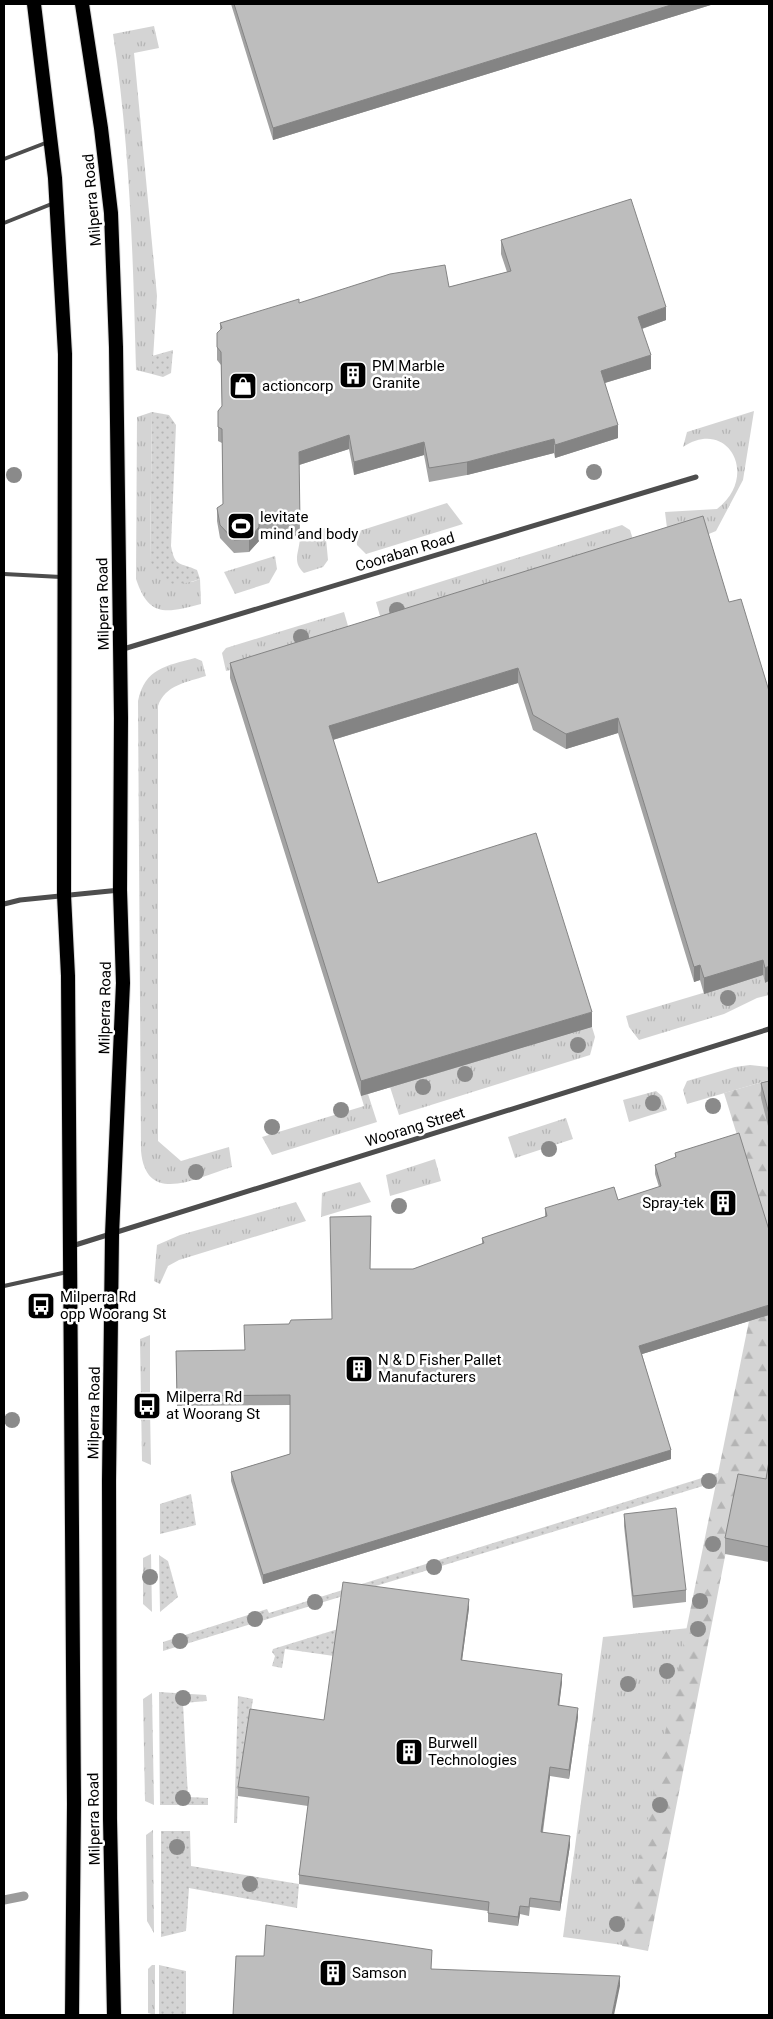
<svg xmlns="http://www.w3.org/2000/svg" width="773" height="2019" viewBox="0 0 773 2019" font-family="Roboto,sans-serif">
	<style>
		.grass { fill: url(#grass-tufts) }
		.forest { fill: url(#forest-firs) }
		.garden { fill: url(#garden-dots) }
		.lines { fill: none; stroke-linecap: round; stroke-linejoin: round }
		.stream { stroke: #9b9b9b; stroke-width: 9 }
		.trunk-casing { stroke: #dbdbdb; stroke-width: 16 }
		.service { stroke: #4d4d4d; stroke-width: 4 }
		.minor { stroke: #4d4d4d; stroke-width: 5 }
		.trunk { stroke: #000; stroke-width: 14 }
		.tree { fill: #8a8a8a }
		.wall { fill: #a3a3a3 }
		.shaded-wall { fill: #848484 }
		.building { fill: #bdbdbd; stroke: #848484 }
		.labels { text-anchor: middle; stroke-width: 5; stroke-linejoin: round; paint-order: stroke }
		.street-label { font-size: 15px; fill: #000; stroke: #fff }
		.poi-label { font-size: 15px; fill: #000; stroke: #fff; text-anchor: start }
	</style>
	<defs>
		<pattern id="grass-tufts" width="24" height="20" patternUnits="userSpaceOnUse" patternTransform="scale(1.25)"><rect width="24" height="20" fill="#d4d4d4"/><path d="M3 7l-1-3M5 7V3M7 7l1-3M15 17l-1-3M17 17v-4M19 17l1-3" fill="none" stroke="#b4b4b4"/></pattern>
		<pattern id="forest-firs" width="22" height="20" patternUnits="userSpaceOnUse" patternTransform="scale(1.25)"><rect width="22" height="20" fill="#d4d4d4"/><path d="M5 1l3.5 6h-7zM16 11l3.5 6h-7z" fill="#b4b4b4"/></pattern>
		<pattern id="garden-dots" width="8" height="8" patternUnits="userSpaceOnUse" patternTransform="scale(1.25)"><rect width="8" height="8" fill="#d4d4d4"/><path d="M2 2h.1M6 6h.1" fill="none" stroke="#b4b4b4" stroke-width="1.8" stroke-linecap="round"/></pattern>
	</defs>
	<rect width="100%" height="100%" fill="#fff"/>
	<!-- grass -->
	<path class="grass" d="M154,26l5,22 -25,5 23,243 -5,78 -16,-4c-3,-113 -6,-225 -23,-336z
		M754,411l-11,69 -27,51 -12,5 -37,-8 -2,-16 52,-3c43,-33 11,-92 -34,-62l4,-15z
		M152,412l-2,148 42,22 8,-3 1,25c-35,9 -52,14 -65,-25l1,-162z
		M447,503l16,21 -97,30 -9,-9 -1,-13z
		M622,525l8,5 7,22 -253,78 -8,-28z
		M325,528l3,32 -5,7 -19,6c-13,-12 -4,-21 -4,-37z
		M275,556l2,13 -8,14 -34,11 -11,-22z
		M344,612l8,28 -126,31 -4,-18 4,-5z
		M195,658l7,3 4,15c-19,6 -41,9 -48,30v435l23,20 48,-14 3,20c-34,10 -86,40 -91,-16l-3,-450c7,-33 28,-35 57,-43z
		M763,975l2,8 4,-2v14l-12,3 -33,16 -85,26 -10,-13 -3,-11z
		M592,1027l3,10 -5,18 -191,60 -9,-28z
		M750,1065l19,2v13l-82,24 -4,-14 4,-9 48,-14z
		M656,1091l6,5 5,14 -38,12 -6,-22z
		M368,1094l9,28 -105,33 -10,-18 102,-31 -3,-10z
		M566,1118l7,21 -58,19 -7,-21z
		M435,1159l6,22 -51,15 -4,-21z
		M360,1182l11,20 -50,15 1,-24z
		M296,1202l10,19 -127,39 -11,6 -8,18 -6,-3 3,-36 23,-10z
		M150,1335v67h-6v7l6,1 1,55 -9,-4 -2,-122z
		M151,1554l1,58 -9,-8v-46z
		M689,1628l-59,318 -67,-9 40,-300z
		M152,1693l2,112 -9,-4 -2,-102z
		M153,1830l1,103 -7,-12 -1,-86z
		M152,1965h3v50l-7,-2v-44z"/>
	<!-- forest -->
	<path class="forest" d="M769,1080v158l-45,-145z
		M769,1315v162l-2,11 -29,2 -90,461 -26,-5 127,-625z"/>
	<!-- garden -->
	<path class="garden" d="M173,350l-2,23 -8,4 -11,-3v-18z
		M152,412l17,3 7,10 -5,121c4,22 9,16 26,24l3,9c-28,9 -38,8 -50,-19z
		M718,1473l-2,9 -553,169v-9l104,-33 2,4z
		M191,1494l5,31 -36,9v-30z
		M159,1555l9,6 10,36 -18,15z
		M338,1629l-4,27 -49,-7 -3,19 -10,-2 3,-10 -3,-4 1,-3z
		M159,1692l47,3 1,6 -24,2 5,94 20,1v7h-48z
		M238,1696l15,3 -15,97 -1,27h-3z
		M161,1831h29l1,35 108,18 -2,24 -108,-20 -3,43 -25,6z
		M159,1965l27,6v44h-27z"/>
	<g class="lines">
		<!-- stream -->
		<path class="stream" d="M4,1900l20,-4"/>
		<defs>
			<path id="trunk" d="M34,4l21,174 10,176 -1,541 4,81 6,828 -2,211
				M82,4l19,124 10,85 5,134 5,371 -1,172 3,93 -11,252 -3,246 1,338 4,196"/>
		</defs>
		<!-- trunk casing -->
		<use href="#trunk" class="trunk-casing"/>
		<!-- service -->
		<path class="service" d="M4,159l44,-17
			M4,223l50,-20
			M4,574l57,3
			M4,1286l63,-14"/>
		<!-- minor -->
		<path class="minor" d="M120,650l576,-173
			M4,904l16,-4 100,-10
			M72,1246l697,-217"/>
		<!-- trunk -->
		<use href="#trunk" class="trunk"/>
	</g>
	<!-- trees -->
	<g class="tree">
		<circle cx="594" cy="472" r="8"/>
		<circle cx="14" cy="475" r="8"/>
		<circle cx="397" cy="610" r="8"/>
		<circle cx="301" cy="637" r="8"/>
		<circle cx="728" cy="998" r="8"/>
		<circle cx="578" cy="1045" r="8"/>
		<circle cx="465" cy="1074" r="8"/>
		<circle cx="423" cy="1087" r="8"/>
		<circle cx="653" cy="1103" r="8"/>
		<circle cx="713" cy="1106" r="8"/>
		<circle cx="341" cy="1110" r="8"/>
		<circle cx="272" cy="1127" r="8"/>
		<circle cx="549" cy="1149" r="8"/>
		<circle cx="196" cy="1172" r="8"/>
		<circle cx="399" cy="1206" r="8"/>
		<circle cx="12" cy="1420" r="8"/>
		<circle cx="709" cy="1481" r="8"/>
		<circle cx="713" cy="1544" r="8"/>
		<circle cx="434" cy="1567" r="8"/>
		<circle cx="150" cy="1577" r="8"/>
		<circle cx="700" cy="1601" r="8"/>
		<circle cx="315" cy="1602" r="8"/>
		<circle cx="255" cy="1619" r="8"/>
		<circle cx="698" cy="1629" r="8"/>
		<circle cx="180" cy="1641" r="8"/>
		<circle cx="667" cy="1671" r="8"/>
		<circle cx="628" cy="1684" r="8"/>
		<circle cx="183" cy="1698" r="8"/>
		<circle cx="183" cy="1798" r="8"/>
		<circle cx="660" cy="1805" r="8"/>
		<circle cx="177" cy="1847" r="8"/>
		<circle cx="250" cy="1884" r="8"/>
		<circle cx="617" cy="1924" r="8"/>
	</g>
	<!-- wall -->
	<path class="wall" d="M231,4h483l-441,136z
		M501,240l165,80 -24,9 9,40 -46,14 13,55 -63,20 -1,-5 -87,22 -38,7 -5,-27 -70,20 -5,-26 -50,16 1,71 -41,1v4l-10,11 -15,1 -14,-15 -3,-17v-13l6,-4 -1,-61 -4,-2v-14l4,-21 -1,-41 -4,-5v-27l3,-3v-7l79,-20 150,-16 58,-15 -6,-18z
		M729,602l40,89 -4,292 -2,-8 -59,19 -4,-14 -6,2 -76,-249 -52,16 -33,-19 -15,-47 -185,57 45,143 214,144 -231,69 -131,-418v-15z
		M769,1081v49l-8,-32v-15z
		M675,1153l94,162 -127,39 29,105 -408,125 -32,-103v-9l59,-18v-49l-113,1 -1,-55 68,-1 45,-26 43,-5 39,-50h42l69,-25v-6l63,-21v-9l73,-8 41,-13 -4,-13v-9l20,-7z
		M769,1461v101l-44,-8v-16l41,-59z
		M624,1514l62,76v12l-53,6 -9,-82z
		M469,1608l-7,52 100,22 -3,24 19,11 -9,62 -19,-3 -7,56 27,13 -10,66 -30,-4 -1,9 -9,-2 -2,12 -30,-4v-11l-189,-27v-9l9,-69 -70,-10v-9z"/>
	<!-- shaded-wall -->
	<path class="shaded-wall" d="M674,4h40l-441,136v-12z
		M666,307v13l-28,10v-13z
		M651,355v14l-50,15v-13z
		M618,425v13l-63,20v-13z
		M349,435v14l-50,16v-13z
		M554,439v14l-87,22v-13z
		M424,442v13l-70,20v-13z
		M259,527v14l-10,11v-13z
		M518,668v15l-189,58v-15z
		M618,718v15l-52,16v-15z
		M763,960v15l-59,19v-16z
		M700,965v15l-6,2v-15z
		M769,966v15l-4,2v-15z
		M592,1012v15l-231,69v-15z
		M769,1305v10l-130,40v-9z
		M671,1450v9l-408,125v-9z
		M469,1599v9l-8,60v-8z
		M562,1674v8l-4,32v-9z
		M578,1708v9l-9,62v-9z
		M550,1767v9l-9,65v-9z
		M570,1836v9l-10,66v-9z
		M520,1906v8l-2,12v-9z
		M620,1976v10l-6,29h-2z"/>
	<!-- building -->
	<path class="building" d="M234,4h440l-401,124z
		M631,199l35,108 -28,10 13,38 -50,16 17,54 -63,20 -1,-6 -87,23 -38,6 -5,-26 -70,20 -5,-27 -50,17 1,70 -41,2v3l-10,12 -15,1 -14,-15 -3,-17 6,-4 -1,-75 -4,-2v-16l4,-5 -1,-54 -4,-5v-14l5,-5 -2,-5 79,-24v4l91,-29 55,-9 4,22 62,-16 -10,-31z
		M703,516l26,86 12,-3 28,92v275l-4,2 -2,-8 -59,18 -4,-13 -6,2 -76,-249 -52,16 -33,-19 -15,-47 -189,58 49,157 158,-50 56,179 -231,69 -131,-418z
		M769,1081v33l-8,-31z
		M739,1133l30,97v75l-130,41 32,104 -408,125 -32,-103 59,-18v-59l-113,1 -1,-45 69,-1 -1,-25 45,-1 2,-4 41,-1 -2,-102 41,-1 -1,53h43l71,-26 -2,-5 65,-22 -2,-8 69,-21 4,13 43,-14 -6,-21 21,-8 -1,-4z
		M769,1461v86l-44,-9 13,-64 28,5z
		M676,1508l10,82 -53,6 -9,-82z
		M343,1582l126,17 -8,61 101,14 -4,31 20,3 -9,62 -19,-3 -9,65 29,4 -10,66 -30,-4 -1,9 -9,-1 -2,11 -30,-4 1,-11 -190,-27 10,-78 -71,-10 12,-78 74,11z
		M266,1925l166,25 -1,19 189,7 -8,39h-379l3,-59h28z"/>
	<!-- icons -->
	<defs>
		<symbol id="building-square" viewBox="-11 -11 22 22"><rect x="-9" y="-9" width="18" height="18" rx="4" fill="#000" stroke="#fff"/><path d="M-4-6H4V6H1V3H-1V6H-4ZM-2.5-4.3h1.7v1.8h-1.7ZM.8-4.3h1.7v1.8H.8ZM-2.5-1h1.7V.8h-1.7ZM.8-1h1.7V.8H.8Z" fill="#fff"/></symbol>
		<symbol id="shop-square" viewBox="-11 -11 22 22"><rect x="-9" y="-9" width="18" height="18" rx="4" fill="#000" stroke="#fff"/><path d="M-5-2.5h2.3a2.7 3.5 0 0 1 5.4 0H5L5.5 6h-11ZM-1.5-2.5h3a1.5 2.3 0 0 0-3 0Z" fill="#fff"/></symbol>
		<symbol id="stadium-square" viewBox="-11 -11 22 22"><rect x="-9" y="-9" width="18" height="18" rx="4" fill="#000" stroke="#fff"/><path d="M0-5a6.5 5 0 1 0 0 10a6.5 5 0 1 0 0-10ZM-3.5-1.8h7v3.6h-7Z" fill="#fff"/></symbol>
		<symbol id="bus-square" viewBox="-11 -11 22 22"><rect x="-9" y="-9" width="18" height="18" rx="4" fill="#000" stroke="#fff"/><path d="M-5-6H5V4H4V6H2V4H-2V6H-4V4H-5ZM-3.5-4V0h7V-4ZM-3.5 1.2v1.5H-2V1.2ZM2 1.2v1.5H3.5V1.2Z" fill="#fff"/></symbol>
	</defs>
	<g fill-rule="evenodd">
		<use href="#building-square" x="337" y="359" width="32" height="32"/>
		<use href="#shop-square" x="227" y="370" width="32" height="32"/>
		<use href="#stadium-square" x="225" y="510" width="32" height="32"/>
		<use href="#building-square" x="707" y="1187" width="32" height="32"/>
		<use href="#bus-square" x="25" y="1290" width="32" height="32"/>
		<use href="#building-square" x="343" y="1353" width="32" height="32"/>
		<use href="#bus-square" x="131" y="1390" width="32" height="32"/>
		<use href="#building-square" x="393" y="1736" width="32" height="32"/>
		<use href="#building-square" x="317" y="1957" width="32" height="32"/>
	</g>
	<g class="labels">
		<!-- street labels -->
		<g class="street-label">
			<text transform="translate(92 200) rotate(-95)" y="5">Milperra Road</text>
			<text transform="translate(405 552) rotate(-17)" y="5">Cooraban Road</text>
			<text transform="translate(103 604) rotate(-91)" y="5">Milperra Road</text>
			<text transform="translate(105 1008) rotate(-89)" y="5">Milperra Road</text>
			<text transform="translate(415 1127) rotate(-17)" y="5">Woorang Street</text>
			<text transform="translate(94 1413) rotate(-89)" y="5">Milperra Road</text>
			<text transform="translate(94 1819) rotate(-91)" y="5">Milperra Road</text>
		</g>
		<!-- poi labels -->
		<g class="poi-label">
			<text x="372" y="371">PM Marble<tspan x="372" dy="17">Granite</tspan></text>
			<text x="262" y="391">actioncorp</text>
			<text x="260" y="522">levitate<tspan x="260" dy="17">mind and body</tspan></text>
			<text x="704" y="1208" text-anchor="end">Spray-tek</text>
			<text x="60" y="1302">Milperra Rd<tspan x="60" dy="17">opp Woorang St</tspan></text>
			<text x="378" y="1365">N &amp; D Fisher Pallet<tspan x="378" dy="17">Manufacturers</tspan></text>
			<text x="166" y="1402">Milperra Rd<tspan x="166" dy="17">at Woorang St</tspan></text>
			<text x="428" y="1748">Burwell<tspan x="428" dy="17">Technologies</tspan></text>
			<text x="352" y="1978">Samson</text>
		</g>
	</g>
	<!-- border -->
	<rect width="773" height="2019" fill="none" stroke="#000000" stroke-width="10"/>
</svg>
